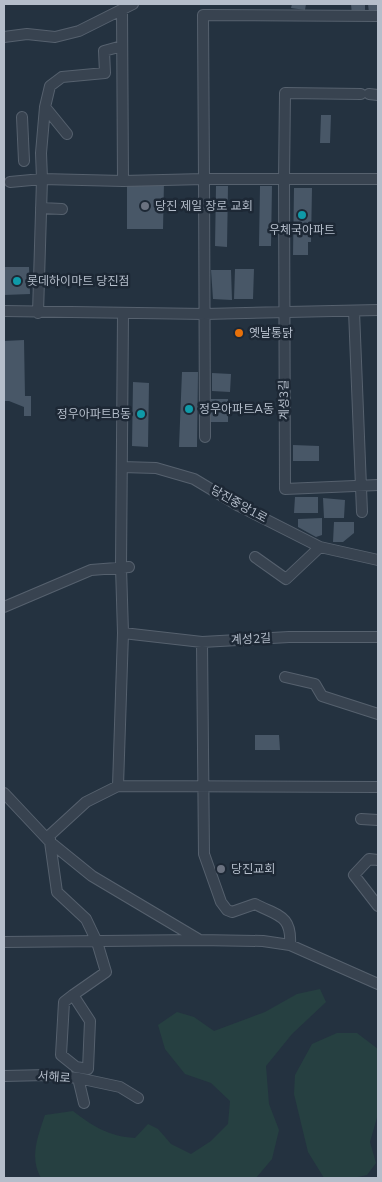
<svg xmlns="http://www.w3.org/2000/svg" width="382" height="1182" viewBox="0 0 382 1182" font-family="'Nunito Sans','Noto Sans KR',sans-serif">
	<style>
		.green { fill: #264041 }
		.building { fill: #485767 }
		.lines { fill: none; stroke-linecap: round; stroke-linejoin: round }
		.minor-casing { stroke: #56616e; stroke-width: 12 }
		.minor { stroke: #384350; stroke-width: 10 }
		.worship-dot { fill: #6b7280; stroke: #1d2835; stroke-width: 2 }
		.culture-dot { fill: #0f9aa8; stroke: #1d2835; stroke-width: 2 }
		.food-dot { fill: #e8710a; stroke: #1d2835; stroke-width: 2 }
		.labels { text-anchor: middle; stroke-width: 5; stroke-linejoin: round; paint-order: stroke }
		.poi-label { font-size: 12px; fill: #b5becb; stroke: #1d2835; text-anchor: start }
		.street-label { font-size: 12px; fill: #b5becb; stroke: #1d2835 }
	</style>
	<rect width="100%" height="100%" fill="#243240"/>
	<!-- green -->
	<path class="green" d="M320,989l6,13 -34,32 -26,32 3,38 10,26 -7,29 -16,19h-215c-12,-20 -3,-42 4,-63l28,-4c21,16 35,25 62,27l13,-14 10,5 13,15 20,10 20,-13 17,-17 2,-23 -19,-18 -26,-9 -20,-25 -7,-24 19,-13 17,5 20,14 51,-19 32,-18z
		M337,1033h20l21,16v65l-8,28 6,21 -9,12 -14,3h-29l-16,-26 -14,-58 1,-19 17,-31z"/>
	<!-- building -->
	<path class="building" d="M292,4h14l-1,6 -14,-2z
		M351,4h14v11h-13z
		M368,4h10v8l-9,1z
		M321,115h10l-1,28h-10z
		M127,182h37l-1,47h-36z
		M216,186h12l-1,61 -12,-1z
		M260,186h12l-1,60h-12z
		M294,188h18l-1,54h-3v13h-15z
		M4,267h25l1,27 -26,1z
		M235,269h19l-1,30h-19z
		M211,270h20l1,30 -19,-1z
		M24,340l1,56h6v20h-7v-9l-15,-6h-5v-60z
		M182,372h16l-1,75h-18z
		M212,373l19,1 -1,18 -18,-1z
		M133,382l16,1 -1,64 -16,-1z
		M211,399h17v23h-17z
		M293,445l26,1v15h-26z
		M295,497h23v16h-24z
		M323,498l22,2 -1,18h-20z
		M322,518v17l-6,2 -18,-10v-8z
		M334,522h20v11l-11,9h-10z
		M255,735h24l1,15h-25z"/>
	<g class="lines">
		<defs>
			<path id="minor" d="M122,10l1,171
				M4,37l23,-3 28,3 24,-6 54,-27
				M369,94l9,1
				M45,107l5,-21 12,-9 43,-4 -1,-22 18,-5
				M22,117l2,44
				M67,134l-22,-27 -4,46 1,26 81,2 81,-2 -1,-164 175,1
				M378,179h-94l1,310 93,-4
				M10,182l32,-3 -4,134
				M41,208l21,1
				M4,311l201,3 173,-4
				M354,311l8,201
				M205,437l-1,-258h80l1,-86 76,1
				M122,467l34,1 38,11 45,27 81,41
				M255,557l31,22 34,-32 58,13
				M4,607l87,-37 38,-3
				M123,633l79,9 87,-5h89
				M285,677l30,7 7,12 56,18
				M118,786l5,-153 -2,-66 2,-252
				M4,793l46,49 42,34 106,63
				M361,819l17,1
				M378,860l-9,-1 -15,16 24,31
				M4,942l195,-2 64,1 27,4c2,-30 -12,-29 -35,-41l-23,8 -5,-2 -6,-8 -17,-48 -2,-212
				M290,945l88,39
				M73,995l-9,7 -3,53 15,12 12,2 2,-48 -17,-26 33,-23 -9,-30 -11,-23 -29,-27 -7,-50v-7l36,-33 32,-16 260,1
				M4,1076l43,-1 31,3 6,25
				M78,1078l42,9 18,11"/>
		</defs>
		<!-- minor casing -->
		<use href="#minor" class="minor-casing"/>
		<!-- minor -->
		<use href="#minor" class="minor"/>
	</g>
	<!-- markers -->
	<g class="worship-dot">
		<circle cx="145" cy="206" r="5"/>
		<circle cx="221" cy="869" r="5"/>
	</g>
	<g class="culture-dot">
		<circle cx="302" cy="215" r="5"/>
		<circle cx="17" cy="281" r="5"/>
		<circle cx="189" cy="409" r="5"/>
		<circle cx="141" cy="414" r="5"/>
	</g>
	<circle class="food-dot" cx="239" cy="333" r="5"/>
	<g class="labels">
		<!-- poi labels -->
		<g class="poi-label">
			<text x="155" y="210">당진 제일 장로 교회</text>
			<text x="302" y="234" text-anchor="middle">우체국아파트</text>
			<text x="27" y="285">롯데하이마트 당진점</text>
			<text x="249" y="337">옛날통닭</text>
			<text x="199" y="413">정우아파트A동</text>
			<text x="131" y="418" text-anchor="end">정우아파트B동</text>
			<text x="231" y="873">당진교회</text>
		</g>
		<!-- street labels -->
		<g class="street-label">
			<text transform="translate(284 400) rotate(-91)" y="4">계성3길</text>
			<text transform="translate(239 504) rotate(29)" y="4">당진중앙1로</text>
			<text transform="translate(251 639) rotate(-3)" y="4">계성2길</text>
			<text transform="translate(54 1077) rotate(4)" y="4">서해로</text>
		</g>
	</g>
	<!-- border -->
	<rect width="382" height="1182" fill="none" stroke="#b5becb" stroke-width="10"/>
</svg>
